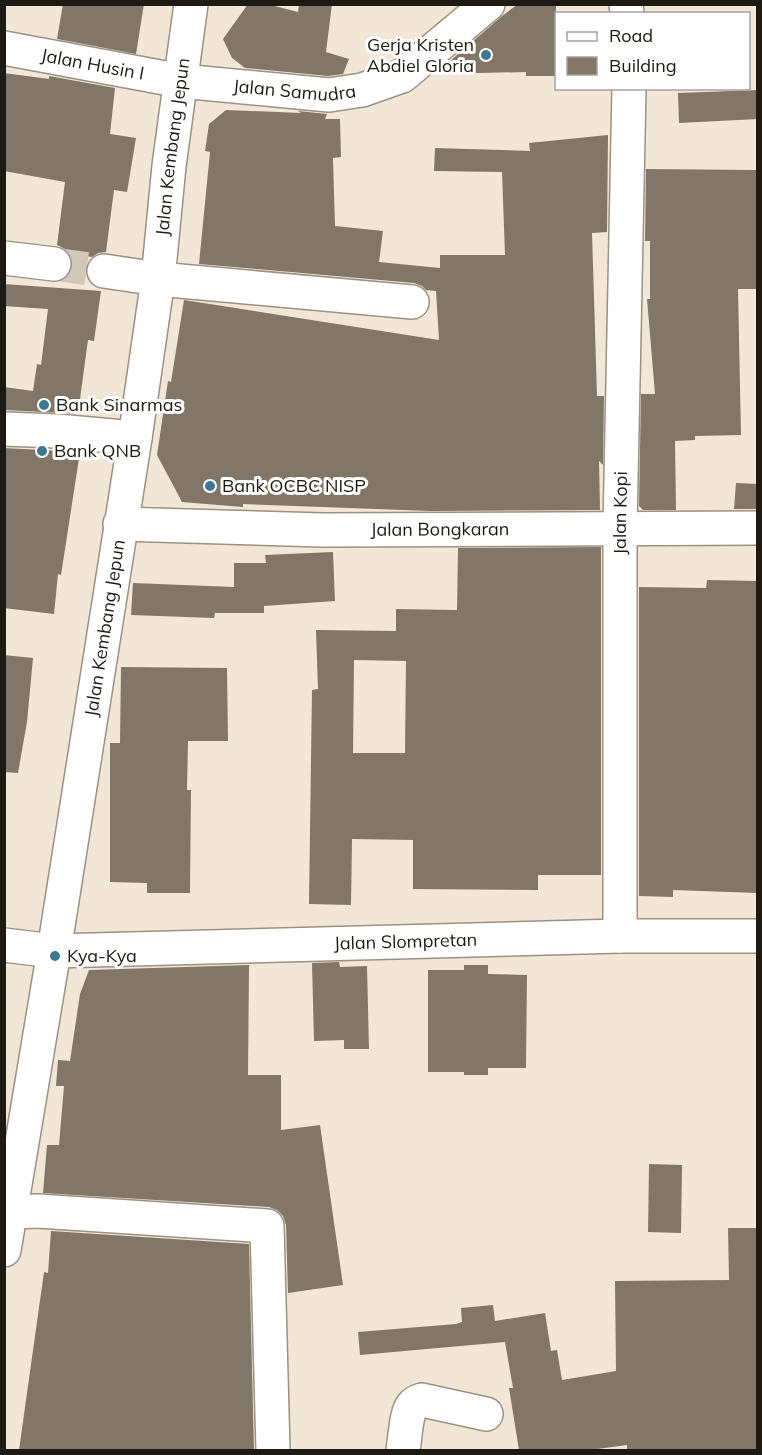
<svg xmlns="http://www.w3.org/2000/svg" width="762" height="1455" viewBox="0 0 762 1455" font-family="Mulish,sans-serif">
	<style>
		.building { fill: #817667; fill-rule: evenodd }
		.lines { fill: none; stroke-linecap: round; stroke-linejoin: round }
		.minor-tunnel { stroke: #d2c7b9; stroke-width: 33; stroke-dasharray: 33 16; stroke-linecap: butt }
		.minor-casing { stroke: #9c9182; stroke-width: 36 }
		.major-casing { stroke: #9c9182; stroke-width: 36 }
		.minor { stroke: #fff; stroke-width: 33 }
		.major { stroke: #fff; stroke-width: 33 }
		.poi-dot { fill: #3c7990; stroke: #fff; stroke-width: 2 }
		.labels { text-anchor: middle; stroke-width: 6; stroke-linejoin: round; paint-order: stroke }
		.poi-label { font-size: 18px; fill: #1d1913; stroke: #fff; text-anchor: start }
		.street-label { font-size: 18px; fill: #1d1913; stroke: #fff }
	</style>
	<rect width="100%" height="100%" fill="#f2e6d6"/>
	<!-- building -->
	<path class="building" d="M63,4h81l-8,50 -79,-15z
		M248,4h19l31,8 1,-8h33l-6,48 23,7 -6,15 -15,2 -83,-8 -13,-10 -9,-19z
		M518,4h38v72h-30v-4l-91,2 67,-58z
		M4,73l45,6v-3l66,12 -5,46 26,4 -9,54 -13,-2 -8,62 -8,1 -6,4 -24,-4 -3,-4 -8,-4 8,-63 -61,-11z
		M758,90v29l-79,4 -1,-30z
		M226,110l75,3 -3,-2 29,3 -2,5h15l1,38 -8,1 2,68 48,5 -4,31 61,6v-13h65l-3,-83 -68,-1 1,-23 95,3 -1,-8 79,-8 -1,97 -15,1 5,163h7l-1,69 -4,-4 1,49 -170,1 -187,-7v3l-61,-5 -25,-47 11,-74 3,1 13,-82 255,40 -3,-49 -10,-1 -4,-4 -8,-3 -215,-19 11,-112 -5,-1 4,-27z
		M646,169l112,1v119h-20l3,146 -46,1v4l-20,1 1,69h-33l-4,-4 2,-112h14l-8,-95h3v-58h-5z
		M4,284l97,7 -7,50 -6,-1 -8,59 5,1 -3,14 -78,-4v-23l29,4 4,-27 4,1 7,-56 -44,-3z
		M4,448l76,4 -19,123 -3,-1 -4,40 -50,-6z
		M736,483l22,1v25h-24z
		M601,547v328h-63v15l-125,-1v-49l-61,-1 -1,66 -42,-1 3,-214 6,-1 -2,-59 80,1v-22l61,1 1,-62zM354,660l52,1 -1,92h-52z
		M333,552l2,49 -71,5v7h-49l-1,5 -83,-3 2,-32 101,4v-24h32l-1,-8z
		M707,580l51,1v312l-85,-3v7l-34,-1v-309l67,1z
		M4,655l29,3 -6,64 -9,51 -14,-1z
		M121,667l106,1 1,73h-40l-1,49h4l-1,103h-43v-10l-37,-1v-139h10z
		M339,962l1,5 27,-1 2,83h-25v-9l-30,1 -2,-78z
		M249,965l-1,110h33v55l39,-5 23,160 -55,8 -2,-68 -3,-9 -6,-6 -8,-3 -226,-14 4,-48h12l5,-59h-8l2,-26 12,1 10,-67 9,-24z
		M464,965h24v9l39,1 -1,93h-38v7h-24v-3h-36v-102h36z
		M649,1164l33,1 -1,68 -33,-1z
		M728,1228h30v222h-131v-5l-37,5h-71l-10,-62h4l-8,-46 -145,13 -2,-23 98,-8 6,-2 -1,-14 32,-3 2,16 50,-8 6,38 6,-1 5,30 54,-9 -1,-90 114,-1z
		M51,1231l198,13 5,206h-235l25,-178 4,1z"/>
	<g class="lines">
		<!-- minor-tunnel -->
		<path class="minor-tunnel" d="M54,264l50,7"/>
		<defs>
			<g id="minor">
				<path d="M626,4l1,10"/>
				<path id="s1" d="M4,48l177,33 148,14 33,-5 40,-14 86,-72"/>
				<path d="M4,258l50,6"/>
				<path d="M104,271l54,8 254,23"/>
				<path d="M4,429l53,2 78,7"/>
				<path id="s2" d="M120,524l203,6 435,-2"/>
				<path id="s3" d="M620,936v-408l9,-440"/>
				<path id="s4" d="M4,945l50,6 566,-15h138"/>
				<path d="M10,1212l28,-1 229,15 6,224"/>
				<path d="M403,1450c2,-10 3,-39 10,-45 2,-3 6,-4 9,-5l64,14"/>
			</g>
			<g id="major">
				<path id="s5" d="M4,1250l50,-299 81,-513 23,-159 11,-113 22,-162"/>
			</g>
		</defs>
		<!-- minor casing -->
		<use href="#minor" class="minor-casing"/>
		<!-- major casing -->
		<use href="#major" class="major-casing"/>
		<!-- minor -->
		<use href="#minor" class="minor"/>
		<!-- major -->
		<use href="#major" class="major"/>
	</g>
	<!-- markers -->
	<g class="poi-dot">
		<circle cx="486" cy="55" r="6"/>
		<circle cx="44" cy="405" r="6"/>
		<circle cx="42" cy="451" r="6"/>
		<circle cx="210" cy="486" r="6"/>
		<circle cx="55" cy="956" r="6"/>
	</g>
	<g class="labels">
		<!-- poi labels -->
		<g class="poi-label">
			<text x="474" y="51" text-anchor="end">Gerja Kristen<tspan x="474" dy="21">Abdiel Gloria</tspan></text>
			<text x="56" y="411">Bank Sinarmas</text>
			<text x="54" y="457">Bank QNB</text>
			<text x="222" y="492">Bank OCBC NISP</text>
			<text x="67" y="962">Kya-Kya</text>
		</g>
		<!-- street labels -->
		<g class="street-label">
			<text dy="6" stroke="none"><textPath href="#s1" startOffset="90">Jalan Husin I</textPath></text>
			<text dy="6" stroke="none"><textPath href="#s1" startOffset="294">Jalan Samudra</textPath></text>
			<text dy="6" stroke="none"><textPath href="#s5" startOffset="1116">Jalan Kembang Jepun</textPath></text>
			<text dy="6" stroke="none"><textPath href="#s3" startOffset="423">Jalan Kopi</textPath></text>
			<text dy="6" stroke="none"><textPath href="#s2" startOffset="320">Jalan Bongkaran</textPath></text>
			<text dy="6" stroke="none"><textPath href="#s5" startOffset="630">Jalan Kembang Jepun</textPath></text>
			<text dy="6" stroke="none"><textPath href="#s4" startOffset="402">Jalan Slompretan</textPath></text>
		</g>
	</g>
	<!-- border -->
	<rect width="762" height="1455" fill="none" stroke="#1d1913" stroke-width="12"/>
	<!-- legend -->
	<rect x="555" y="12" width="195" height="78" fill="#ffffff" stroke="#a5a3a1" stroke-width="1.5"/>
	<rect x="567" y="32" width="30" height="9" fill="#ffffff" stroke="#a5a3a1" stroke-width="1.5"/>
	<text x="609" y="42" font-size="18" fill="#1d1913">Road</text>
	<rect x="567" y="57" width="30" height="18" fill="#817667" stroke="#a5a3a1" stroke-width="1.5"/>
	<text x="609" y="72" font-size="18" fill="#1d1913">Building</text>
</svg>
